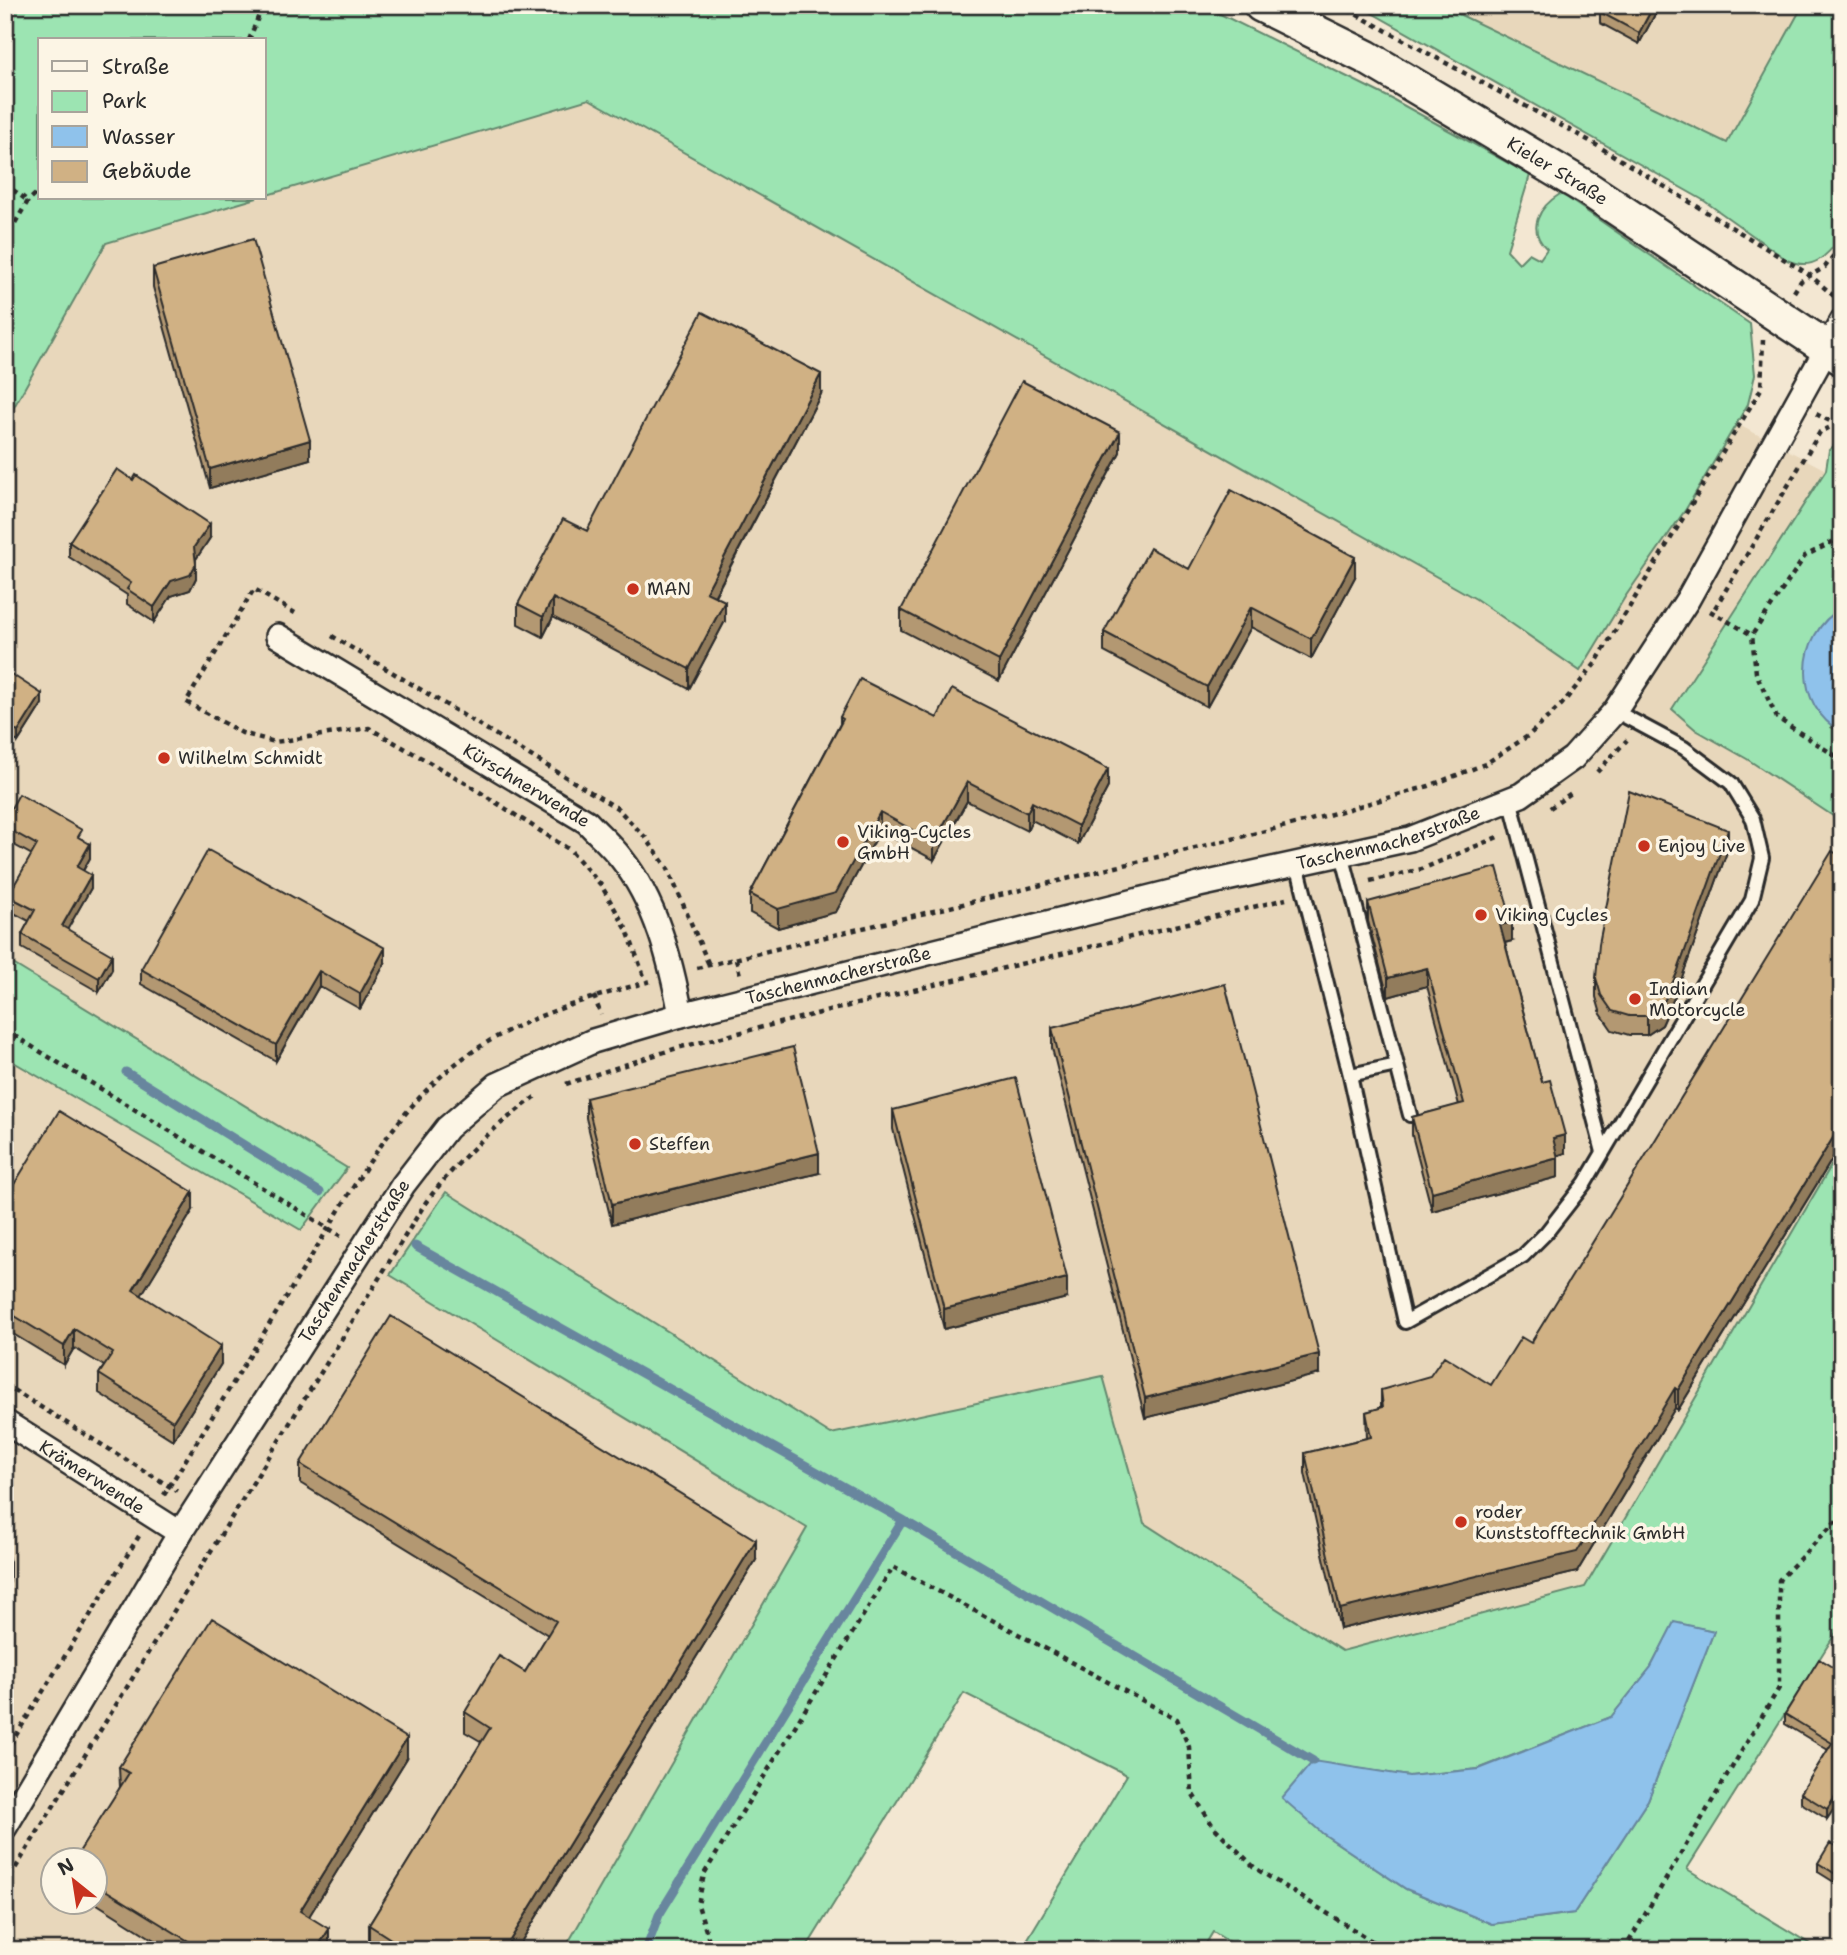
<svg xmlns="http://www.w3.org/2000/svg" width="1847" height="1955" viewBox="0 0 1847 1955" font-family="'Shantell Sans',sans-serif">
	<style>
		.built { fill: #e8d7bb; fill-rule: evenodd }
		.green { fill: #9ce4b2; stroke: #64886e; stroke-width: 2; fill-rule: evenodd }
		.water { fill: #8fc2eb; stroke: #67869e; stroke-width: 2 }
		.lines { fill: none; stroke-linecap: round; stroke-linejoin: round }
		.stream { stroke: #67869e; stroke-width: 9 }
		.service-casing { stroke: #2b2b2b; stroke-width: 18 }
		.minor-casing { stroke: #2b2b2b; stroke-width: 28 }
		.secondary-casing { stroke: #2b2b2b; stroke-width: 38 }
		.path { stroke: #2b2b2b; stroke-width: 4.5; stroke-dasharray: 5 5; stroke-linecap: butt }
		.service { stroke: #fcf5e5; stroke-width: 12 }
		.minor { stroke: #fcf5e5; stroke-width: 23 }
		.secondary { stroke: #fcf5e5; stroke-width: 33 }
		.wall { fill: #b39872; stroke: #2b2b2b; stroke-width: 2 }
		.shaded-wall { fill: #927c5c; stroke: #2b2b2b; stroke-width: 2 }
		.building { fill: #d0b184; stroke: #2b2b2b; stroke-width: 2 }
		.poi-dot { fill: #c8321e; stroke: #fcf5e5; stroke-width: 2.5 }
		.labels { text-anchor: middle; stroke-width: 7; stroke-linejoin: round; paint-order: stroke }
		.street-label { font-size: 18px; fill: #2b2b2b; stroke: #fcf5e5 }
		.poi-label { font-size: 18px; fill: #2b2b2b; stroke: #fcf5e5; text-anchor: start }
	</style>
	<rect width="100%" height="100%" fill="#f3e7d2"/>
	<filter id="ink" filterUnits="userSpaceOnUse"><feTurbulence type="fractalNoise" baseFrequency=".0143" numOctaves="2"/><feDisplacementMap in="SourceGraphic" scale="14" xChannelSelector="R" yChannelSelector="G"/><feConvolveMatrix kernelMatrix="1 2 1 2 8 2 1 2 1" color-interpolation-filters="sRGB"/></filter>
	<g filter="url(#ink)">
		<!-- built -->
		<path class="built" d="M1440,5h363l-76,138z
			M589,99l887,500 103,72 154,-249 93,48 -153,239 23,21 51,29 95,63v325l-257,440 -243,64 -198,-128 -41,-147 -272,58 -385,-241 -56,82 417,253 -243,422h-559v-893l296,172 45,-62 -341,-208v-536l101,-180zM52,1860h42v42h-42z"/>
		<!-- green -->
		<path class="green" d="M5,5h1197l190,94 138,76 -23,75 12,13 10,-10 11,6 7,-10c-21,-20 -8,-42 13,-55l6,3 184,127 5,51 -7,29 -62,105 -61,88 -45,74 -104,-72 -887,-500 -325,97v-156h-224v158h217l-151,45 -101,180z
			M1358,5h82l287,138 76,-138h39v231c-15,20 -29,36 -55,24l-84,-60z
			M1842,439v169l-4,2 -7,117 11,5v90l-95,-63 -51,-29 -24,-21 154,-239 3,-20z
			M5,959l342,209 -46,62 -296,-173z
			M1842,1147v476l-155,246 133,81h-578l-29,-18 -11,18h-181l106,-175 -163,-82 -159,257h-241l243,-422 -417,-253 56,-83 385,242 272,-58 41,147 198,128 243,-64zM1674,1623l40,8 -66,169 -74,113 -82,11 -86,-35 -84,-56 -9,-71 96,14 69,-7 133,-52 40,-50z"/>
		<!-- water -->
		<path class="water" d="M1842,608v124c-49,-25 -47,-98 0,-124z
			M1674,1622l40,9 -66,169 -74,113 -82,11 -86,-35 -84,-56 -40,-35 31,-37 96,15 70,-7 132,-52 40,-50z"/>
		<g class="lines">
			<!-- stream -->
			<path class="stream" d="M126,1072l194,120
				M415,1246l488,274 410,241
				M646,1950l13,-35 244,-395"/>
			<defs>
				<path id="service" d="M1510,799l93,353
					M1342,854l68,261
					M1297,864l53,211 55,247 118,-66 23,-23 39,-50 167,-283 10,-42 -9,-39 -22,-36 -47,-35 -69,-37
					M1350,1075l47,-10"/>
				<g id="minor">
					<path id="s1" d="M278,636l309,186c11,12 24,23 34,36 35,44 50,103 60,157"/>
					<path id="s2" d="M5,1422l175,111"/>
					<path id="s3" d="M5,1827l175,-294 223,-348 44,-57 50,-43 96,-44 88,-26 518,-130 211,-46 111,-44 52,-37 42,-47 73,-112 154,-278"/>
				</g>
				<g id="secondary">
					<path id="s4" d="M1261,5l105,52 222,132 254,169"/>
				</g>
			</defs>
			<!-- service casing -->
			<use href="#service" class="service-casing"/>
			<!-- minor casing -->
			<use href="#minor" class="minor-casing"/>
			<!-- secondary casing -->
			<use href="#secondary" class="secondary-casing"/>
			<!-- path -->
			<path class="path" d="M1339,5l249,135 222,135 26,23
				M249,40l14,-35
				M5,184l23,17
				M5,240l23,-39 12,-11
				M1794,292l7,-11 24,-14 17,-23
				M1816,414l20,10
				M1842,537l-37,19 -53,79 4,38 21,45 65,42
				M1715,608l105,-176 17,-8 5,-9
				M1710,611l42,24
				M295,613l-41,-24 -68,113 56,31 33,9 94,-14 95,54 106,68 31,35 26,45 18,49
				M332,636l285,172 29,30 22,31 41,96
				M1597,772l30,-32
				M1550,808l24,-17
				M1370,881l52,-12 78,-33
				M736,959l4,16
				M697,968l610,-147 122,-35 56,-22 43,-28 34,-32 33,-40 166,-275 2,-49
				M594,996l7,19
				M5,1030l336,206
				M566,1084l111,-36 609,-149
				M5,1385l172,106
				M164,1495c47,-76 94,-153 142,-230 45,-73 88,-157 160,-209 55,-39 120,-57 185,-75
				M5,1753l134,-217
				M5,1885l421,-683c34,-44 64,-72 109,-105
				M712,1950l-14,-45 6,-31 189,-307 284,152 12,28 3,46 21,33 42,42 131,82
				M1624,1950l155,-262v-108l63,-65"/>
			<!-- service -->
			<use href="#service" class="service"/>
			<!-- minor -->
			<use href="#minor" class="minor"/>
			<!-- secondary -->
			<use href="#secondary" class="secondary"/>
		</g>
		<!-- wall -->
		<path class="wall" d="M1660,5l-21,39 -39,-21v-11z
			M153,268l157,191 -100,29 -57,-201z
			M821,394l-106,202 10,25 -36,68 -136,-72 -10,20 -25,-13v-20l69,-73z
			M1120,452l-121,229 -98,-51v-20z
			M210,538l-14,21v19l-6,12 -19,6 -17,26 -27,-18v-9l-58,-38v-15z
			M1189,569l166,8 -44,82 -60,-32 -44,80 -103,-55v-20z
			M5,677l37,27 -24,38 -13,-8z
			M840,717l97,1 171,69 -30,57 -46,-24 -5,11 -60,-30 -33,59 -54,-29 -44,81 -58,16 -28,-15v-19l90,-170z
			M5,819l77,20 8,19 -7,13 8,17 -24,41 45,40 -13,23 -77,-44v-14l7,-13 -21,-11v-14l24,-41 -27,-15z
			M1728,849l-51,142 -15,34 -15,10h-18l-17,-5 -11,-16 -5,-17v-19z
			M1842,857v286l-164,267 -3,-2 -98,164 -237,57 -35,-156v-20l62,-15 -1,-26 15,-4v-18l110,-5 40,-42z
			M1368,902l144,39 -7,2 37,139 23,71 -8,2 1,22 -126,34 -20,-76v-18l47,-12 -32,-119 -39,11 -20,-76z
			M385,963l-25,46 -41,-23 -43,75 -135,-77v-15z
			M1052,1028l267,346 -174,44 -93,-370z
			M586,1098l233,75 -207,51 -26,-106z
			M893,1110l174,188 -123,31 -51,-200z
			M5,1199l188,11 -52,85 80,69 -48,76 -74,-47v-19l5,-8 -30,-18 -10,17 -59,-36z
			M300,1464l456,96 -240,390h-140l-7,-5v-20l113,-183 -17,-10v-20l60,-40 23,-37 -248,-152z
			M1842,1673v124l-15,22 -26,-16v-10l27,-43 -43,-26v-10z
			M407,1758l-98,158 20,32 -1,2h-158l-76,-48v-42l26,-73 -1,-20z
			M1842,1850v37l-24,-15v-9z"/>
		<!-- shaded-wall -->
		<path class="shaded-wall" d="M1654,5h6l-21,39v-11z
			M821,374v20l-115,218v-20z
			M1120,432v20l-121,229v-20z
			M310,440v19l-100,29v-19z
			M210,524v14l-16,24v-15z
			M1355,557v20l-44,82v-20z
			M196,564v14l-6,12 -19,6 -17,26v-15l17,-26z
			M553,598v19l-10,20v-20z
			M725,601v20l-36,68v-20z
			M1251,607v20l-44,80v-20z
			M42,694v10l-24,38v-10z
			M1108,769v18l-30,57v-18z
			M967,782v19l-33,59v-18z
			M1032,802v18l-5,11v-18z
			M880,812v19l-44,81 -58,16v-19z
			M1728,830v19l-51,142 -15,34 -15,10v-19z
			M90,844v14l-13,23v-14z
			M91,875v13l-29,51v-13z
			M1512,922v19l-12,3v-19z
			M385,948v15l-25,46v-15z
			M112,955v14l-13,23v-14z
			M1427,968v18l-39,11v-19z
			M319,971v15l-43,75v-16z
			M1842,1123v20l-164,267v-20z
			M1565,1135v18l-12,4v-19z
			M819,1153v20l-207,51v-20z
			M1558,1158v19l-126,34v-19z
			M193,1192v18l-60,99v-19z
			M1067,1278v20l-123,31v-20z
			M74,1329v19l-10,17v-19z
			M221,1346v18l-48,76v-19z
			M1319,1354v20l-174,44v-20z
			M1675,1388v20l-98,164 -237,57v-20z
			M756,1540v20l-240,390h-12z
			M10,1563v19l-5,8v-19z
			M407,1738v20l-107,173v-20z
			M1842,1787v10l-15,22v-10z
			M329,1929v19l-1,2h-12z"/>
		<!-- building -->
		<path class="building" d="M1604,5h50l-15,28 -39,-21z
			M253,239l57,201 -100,29 -57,-201z
			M702,312l119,62 -115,218 19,9 -36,68 -136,-71 -10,19 -25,-13 45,-85 24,12z
			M1022,381l98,51 -121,229 -98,-51z
			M117,469l16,11 3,-5 74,49 -16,23 2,17 -6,11 -19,6 -17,26 -27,-18 4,-6 -62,-41z
			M1231,490l124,67 -44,82 -60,-32 -44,80 -103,-55 46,-84 39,21z
			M8,672l34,22 -24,38 -13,-8v-47z
			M860,679l77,39 15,-29 156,80 -30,57 -46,-24 -5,11 -60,-31 -33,60 -54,-30 -44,81 -58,16 -28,-15 93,-175 -3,-2z
			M1629,791l99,39 -51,143 -15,33 -15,10h-18l-17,-5 -11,-16 -5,-17 3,-34z
			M19,794l63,36 -4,7 12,7 -13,23 14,8 -29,51 50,29 -13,23 -77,-44 13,-24 -27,-14 29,-51 -32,-18v-8z
			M208,850l177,98 -25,46 -41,-23 -43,74 -135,-76z
			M1832,851l10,6v266l-164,267 -3,-2 -98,164 -237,57 -35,-156 66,-16 -5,-25 17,-5 -2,-17 49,-14 14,-20 47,29 30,-48 10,6z
			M1497,867l15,55 -12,3 42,157 8,-2 15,55 -12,3 5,20 -126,34 -20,-75 52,-14 -37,-135 -39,10 -20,-76z
			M1225,984l94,370 -174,44 -93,-370z
			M793,1047l26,106 -207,51 -26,-106z
			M1016,1078l51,200 -123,31 -51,-199z
			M59,1111l134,81 -60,98 88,56 -48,75 -74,-47 14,-21 -39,-24 -10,17 -59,-36v-111z
			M391,1316l365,224 -252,410h-96l-39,-25 121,-197 -25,-16 34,-56 26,16 31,-51 -256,-157z
			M5,1543l5,20 -5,8z
			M212,1618l195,120 -107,173 29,18 -13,21h-113l-109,-67v-23h-20l55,-87 -10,-6z
			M1819,1659l23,14v114l-15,22 -26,-16 31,-50 -47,-29z
			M1830,1843l12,7v28l-24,-15z"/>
	</g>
	<!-- markers -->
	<g class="poi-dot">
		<circle cx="633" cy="589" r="7"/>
		<circle cx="164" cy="758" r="7"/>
		<circle cx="843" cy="842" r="7"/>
		<circle cx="1644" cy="846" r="7"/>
		<circle cx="1481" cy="915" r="7"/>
		<circle cx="1635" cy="999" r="7"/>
		<circle cx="635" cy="1144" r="7"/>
		<circle cx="1461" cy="1522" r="7"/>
	</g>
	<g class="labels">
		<!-- street labels -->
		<g class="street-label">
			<text dy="6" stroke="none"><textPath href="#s4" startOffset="340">Kieler Straße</textPath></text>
			<text dy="6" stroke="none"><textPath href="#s1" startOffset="290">Kürschnerwende</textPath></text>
			<text dy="6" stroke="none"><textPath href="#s3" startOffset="1820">Taschenmacherstraße</textPath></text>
			<text dy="6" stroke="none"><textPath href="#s3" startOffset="1253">Taschenmacherstraße</textPath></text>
			<text dy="6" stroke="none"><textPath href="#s3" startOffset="665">Taschenmacherstraße</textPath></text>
			<text dy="6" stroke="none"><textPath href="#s2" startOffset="103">Krämerwende</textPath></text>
		</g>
		<!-- poi labels -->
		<g class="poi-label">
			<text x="647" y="595">MAN</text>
			<text x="178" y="764">Wilhelm Schmidt</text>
			<text x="857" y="838">Viking-Cycles<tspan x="857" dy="21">GmbH</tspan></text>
			<text x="1658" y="852">Enjoy Live</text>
			<text x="1495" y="921">Viking Cycles</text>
			<text x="1649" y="995">Indian<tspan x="1649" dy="21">Motorcycle</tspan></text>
			<text x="649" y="1150">Steffen</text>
			<text x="1475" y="1518">roder<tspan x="1475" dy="21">Kunststofftechnik GmbH</tspan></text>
		</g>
	</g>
	<!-- margin -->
	<rect width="1847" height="1955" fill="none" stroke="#fcf5e5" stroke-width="28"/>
	<rect x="14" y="14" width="1819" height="1927" fill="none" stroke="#2b2b2b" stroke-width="2.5" filter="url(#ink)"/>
	<!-- legend -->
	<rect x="38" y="38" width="228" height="161" fill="#fcf5e5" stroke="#a8a49b" stroke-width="2"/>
	<rect x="52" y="61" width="35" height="10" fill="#fcf5e5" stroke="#a8a49b" stroke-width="2"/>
	<text x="102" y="74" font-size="21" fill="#2b2b2b">Straße</text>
	<rect x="52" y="91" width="35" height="21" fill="#9ce4b2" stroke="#a8a49b" stroke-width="2"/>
	<text x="102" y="108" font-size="21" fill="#2b2b2b">Park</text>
	<rect x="52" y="126" width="35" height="21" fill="#8fc2eb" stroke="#a8a49b" stroke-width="2"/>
	<text x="102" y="144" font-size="21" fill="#2b2b2b">Wasser</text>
	<rect x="52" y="161" width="35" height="21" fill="#d0b184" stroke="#a8a49b" stroke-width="2"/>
	<text x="102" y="178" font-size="21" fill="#2b2b2b">Gebäude</text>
	<!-- north arrow -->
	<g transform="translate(74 1881) rotate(330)"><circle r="33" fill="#fcf5e5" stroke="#a8a49b" stroke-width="2"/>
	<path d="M0-5L12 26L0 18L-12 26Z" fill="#c8321e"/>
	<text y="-10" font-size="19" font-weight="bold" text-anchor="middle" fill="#2b2b2b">N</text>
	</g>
</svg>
